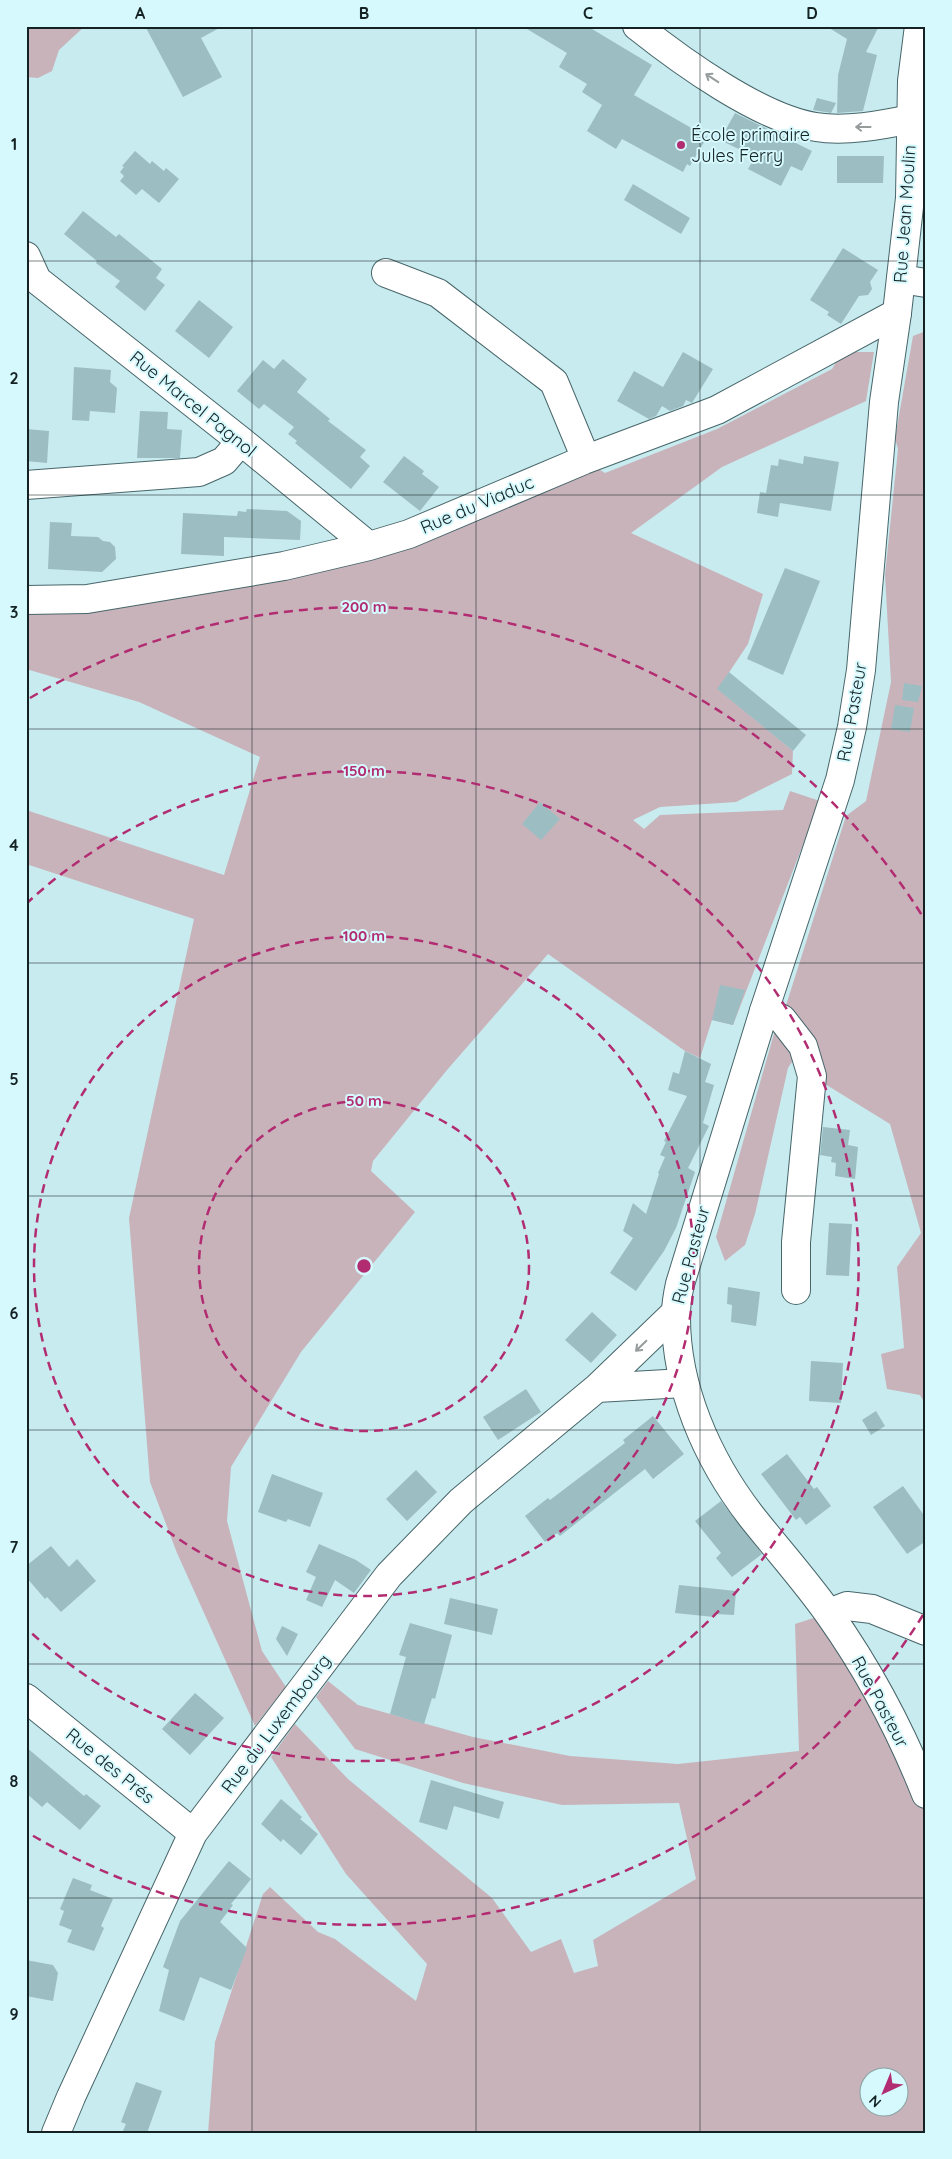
<svg xmlns="http://www.w3.org/2000/svg" width="952" height="2159" viewBox="0 0 952 2159" font-family="Quicksand,sans-serif">
	<style>
		.green { fill: #c9b3bb; fill-rule: evenodd }
		.building { fill: #9cbec2 }
		.lines { fill: none; stroke-linecap: round; stroke-linejoin: round }
		.minor-casing { stroke: #47666a; stroke-width: 30 }
		.major-casing { stroke: #47666a; stroke-width: 30 }
		.minor { stroke: #fff; stroke-width: 28 }
		.major { stroke: #fff; stroke-width: 28 }
		.oneway { stroke: #969c9c }
		.grid { fill: none; stroke: #152224; stroke-width: 1; stroke-opacity: 0.55 }
		.ring { fill: none; stroke: #b22c71; stroke-width: 2.5; stroke-dasharray: 9 6 }
		.poi-dot { fill: #b22c71; stroke: #d5f9fd; stroke-width: 2 }
		.labels { text-anchor: middle; stroke-width: 4; stroke-linejoin: round; paint-order: stroke }
		.poi-label { font-size: 18px; fill: #152224; stroke: #d5f9fd; text-anchor: start }
		.street-label { font-size: 18px; fill: #152224; stroke: #d5f9fd }
		.centre { fill: #b22c71; stroke: #d5f9fd; stroke-width: 2.5 }
		.ring-label { font-size: 15px; text-anchor: middle; font-weight: bold; fill: #b22c71; stroke: #d5f9fd; stroke-width: 4; stroke-linejoin: round; paint-order: stroke }
		.neatline { fill: none; stroke: #152224; stroke-width: 2 }
		.grid-label { font-size: 16px; text-anchor: middle; font-weight: bold; fill: #152224 }
	</style>
	<rect width="100%" height="100%" fill="#c8ebef"/>
	<!-- green -->
	<path class="green" d="M26,26h59l-26,24 -7,21 -14,7 -12,-1z
		M926,331v1074l-6,-10 -33,-6 -6,-35 23,-6 -7,-81 24,-34 -31,-109 -78,-48 -10,-29 -14,21 -33,146 -10,31 -20,16 -9,-24 63,-221 3,2 64,-202 20,-15 25,-119 -6,-107 13,-126 -3,-11 18,-102z
		M854,352h20l-8,49 -144,66 -91,66 132,61 -15,50 -30,45 75,62 -1,23 -56,28 -76,5 -27,13 11,9 16,-14 123,-5 7,-19 30,10 -87,224 -21,-5 -12,38 -15,-7 -137,-97 -101,116 -74,91 -2,10 44,41 -114,140 -70,115 -4,54 35,130 24,36 -31,39 -78,-173 -27,-71 -21,-264 65,-299 -168,-55v-54l198,65 36,-118 -121,-55 -113,-33v-69l258,-34 300,-106 21,13 112,-44 115,-60 6,-10z
		M829,1613l97,181v339h-718l7,-91 48,-148 7,-7 48,45 17,7 81,62 11,-37 -81,-90 -75,-117 24,-33 53,55 144,119 39,54 30,-13 13,34 24,-7 -5,-26 103,-61 -17,-76 -117,2 -99,-22 -108,-34 -39,-52 12,-16 30,24 115,32 97,19 108,8 121,-13 -4,-127zM870,2076h30v30h-30z"/>
	<!-- building -->
	<path class="building" d="M145,26h78l-22,12 21,39 -39,20z
		M522,26h65l65,39 -18,30 73,42 -17,29 -3,-2 -4,8 -61,-33 -6,10 -29,-18 15,-26 -20,-13 5,-8 -28,-17 8,-14z
		M826,26h53l-13,26 11,3 -14,56 -26,2 1,-38 9,-36z
		M817,98l19,5 -5,10 -18,-3z
		M735,113l77,38 -10,20 -11,-5 -10,20 -33,-17 7,-12 -35,-17z
		M135,151l15,13 2,-3 12,10 2,-3 13,11 -20,24 -17,-14 -6,6 -16,-14 4,-5 -4,-4 4,-5 -2,-1z
		M837,156h47l-1,27h-46z
		M633,184l57,34 -9,16 -57,-34z
		M83,211l33,26 3,-3 43,35 -6,9 9,7 -20,26 -30,-24 5,-6 -24,-18 1,-2 -33,-27z
		M843,248l35,22 -8,12 2,7 -4,6 -9,1 -18,28 -14,-9 2,-3 -19,-12z
		M199,300l34,27 -24,31 -34,-27z
		M683,352l30,17 -21,34 -6,-3 -3,6 -13,5 -8,-5 -6,10 -7,3 -32,-18 17,-30 29,16z
		M283,359l24,20 -10,13 33,27 -2,2 38,29 -6,7 10,9 -19,23 -56,-46 2,-2 -9,-7 6,-7 -30,-23 -5,5 -22,-18 26,-31 11,9z
		M74,367l37,3 -1,12 7,6 -2,25 -25,-2 -1,10 -17,-1z
		M140,411l28,1 -1,17 15,1 -2,28h-43z
		M26,429l23,2 -2,32 -21,-2z
		M404,456l20,15 -2,3 17,13 -19,24 -37,-29z
		M804,456l35,6 -8,49 -51,-8 -2,14 -21,-4 3,-21 6,1 5,-28 7,1 1,-7 24,5z
		M247,509l40,2 14,10 -1,19 -76,-3v19l-43,-2 2,-41 54,3 1,-5 8,1z
		M50,522l22,1 -1,13 27,1 5,4 7,1 5,5 1,12 -14,13 -54,-3z
		M785,568l35,13 -37,94 -36,-16z
		M729,672l77,63 -13,16 -76,-62z
		M904,683l18,3 -4,16 -16,-2z
		M895,705l19,3 -4,24 -19,-3z
		M540,802l20,17 -19,21 -19,-16z
		M720,985l25,5 -12,35 -21,-5z
		M685,1051l26,13 -6,18 9,3 -11,38 6,3 -21,42 7,4 -19,56 -12,23 -28,40 -26,-18 23,-35 -10,-7 10,-28 13,11 13,-40 -1,-1 7,-16 -5,-2 6,-13 -2,-1 23,-45 -19,-6 5,-18 6,2z
		M823,1127l27,3 -2,15 10,2 -3,32 -20,-3 1,-13 -5,-1 1,-5 -12,-2z
		M829,1223l23,1 -3,52 -23,-1z
		M728,1287l32,5 -4,34 -25,-4 1,-17 -5,-1z
		M592,1312l25,23 -26,28 -26,-23z
		M811,1361l32,2 -2,40 -32,-2z
		M526,1389l15,23 -43,28 -15,-23z
		M876,1411l9,15 -14,9 -9,-15z
		M653,1416l31,38 -31,25 -8,-10 -85,67 -3,-3 -12,9 -20,-26 23,-18 2,2 75,-57 -2,-3z
		M787,1454l27,35 3,-2 14,19 -25,19 -6,-8 -4,3 -35,-46z
		M416,1470l21,22 -30,29 -21,-22z
		M272,1474l51,19 -13,34 -22,-8 -2,3 -28,-10z
		M903,1486l23,32v23l-19,13 -34,-47z
		M721,1501l41,53 -30,23 -16,-19 5,-5 -26,-32z
		M319,1544l37,16 15,10 -17,23 -19,-13 -13,27 -16,-7 10,-23 -10,-5z
		M51,1546l18,21 8,-8 19,22 -35,31 -14,-15 -2,2 -19,-22v-11z
		M679,1585l57,6 -2,24 -19,-1 -1,3 -39,-4z
		M450,1598l48,11 -6,26 -48,-11z
		M410,1623l42,12 -17,64 -3,-1 -8,26 -34,-10 16,-57 -7,-2z
		M282,1626l16,8 -11,22 -11,-17z
		M195,1693l29,25 -34,37 -28,-26z
		M26,1747l58,49 2,-2 15,12 -21,24 -33,-28 -5,5 -16,-14z
		M431,1780l73,22 -5,17 -45,-13 -7,24 -28,-8z
		M281,1799l21,18 -2,2 18,15 -17,21 -18,-16 -2,3 -20,-18z
		M229,1861l22,18 -20,25 2,1 -13,17 27,26 -16,42 -31,-13 -16,44 -25,-10 10,-41 -6,-3 17,-46z
		M73,1878l19,7 -2,5 23,9 -12,27 3,2 -10,23 -27,-9 5,-12 -13,-5 5,-14 -4,-2z
		M26,1960l27,5 5,8 -5,28 -27,-5z
		M136,2082l26,9 -15,42h-25l4,-9 -5,-2z"/>
	<g class="lines">
		<defs>
			<path id="minor" d="M637,26c44,35 124,93 179,101 29,5 66,-2 95,-8
				M26,256l11,24 204,161 128,105
				M386,273l52,20 116,89 32,77
				M901,279l25,4
				M26,485l173,-13 25,-11 17,-20
				M26,600l61,-1 197,-33 85,-20 40,-12 175,-74 133,-50 180,-97
				M764,1011l18,8 21,27 9,30 -16,166v48
				M597,1388l87,-5
				M829,1613l18,-7 25,3 54,22
				M26,1698l167,135
				M56,2133l15,-36 122,-264 196,-258 72,-74 136,-113 79,-76"/>
			<path id="major" d="M919,26l-7,55 -2,117 -13,115 -13,89 -23,268 -9,57 -12,53 -76,231 -84,273c-2,9 -4,20 -4,30 -1,72 31,145 75,202 26,33 54,64 78,98 39,55 72,117 97,180"/>
		</defs>
		<!-- minor casing -->
		<use href="#minor" class="minor-casing"/>
		<!-- major casing -->
		<use href="#major" class="major-casing"/>
		<!-- minor -->
		<use href="#minor" class="minor"/>
		<!-- major -->
		<use href="#major" class="major"/>
	</g>
	<!-- one-way arrows -->
	<defs><path id="oneway-shaft" d="M-6 0H5M1.5-3L5.5 0L1.5 3" fill="none" stroke-width="1.6" stroke-linecap="round" stroke-linejoin="round" transform="scale(1.25)"/></defs>
	<g class="oneway">
		<use href="#oneway-shaft" transform="translate(712 78) rotate(-147)"/>
		<use href="#oneway-shaft" transform="translate(863 127) rotate(-180)"/>
		<use href="#oneway-shaft" transform="translate(641 1346) rotate(136)"/>
	</g>
	<!-- grid -->
	<path class="grid" d="M252,26v2107M476,26v2107M700,26v2107M26,261h900M26,495h900M26,729h900M26,963h900M26,1196h900M26,1430h900M26,1664h900M26,1898h900"/>
	<!-- distance rings -->
	<g class="ring">
		<circle cx="364" cy="1266" r="165"/>
		<circle cx="364" cy="1266" r="330"/>
		<path d="M26 904A495 495 0 1 1 26 1628"/>
		<path d="M923 1615A659 659 0 0 1 30 1834M30 698A659 659 0 0 1 923 917"/>
	</g>
	<!-- markers -->
	<circle class="poi-dot" cx="681" cy="145" r="5"/>
	<g class="labels">
		<!-- poi labels -->
		<g class="poi-label">
			<text x="691" y="141">École primaire<tspan x="691" dy="21">Jules Ferry</tspan></text>
		</g>
		<!-- street labels -->
		<g class="street-label">
			<text transform="translate(905 214) rotate(-86)" y="6">Rue Jean Moulin</text>
			<text transform="translate(193 404) rotate(39)" y="6">Rue Marcel Pagnol</text>
			<text transform="translate(477 505) rotate(-23)" y="6">Rue du Viaduc</text>
			<text transform="translate(852 712) rotate(-80)" y="6">Rue Pasteur</text>
			<text transform="translate(691 1255) rotate(-75)" y="6">Rue Pasteur</text>
			<text transform="translate(880 1702) rotate(62)" y="6">Rue Pasteur</text>
			<text transform="translate(276 1724) rotate(-53)" y="6">Rue du Luxembourg</text>
			<text transform="translate(110 1766) rotate(39)" y="6">Rue des Prés</text>
		</g>
	</g>
	<circle cx="364" cy="1266" r="8" class="centre"/>
	<g class="ring-label">
		<text x="364" y="612">200 m</text>
		<text x="364" y="776">150 m</text>
		<text x="364" y="941">100 m</text>
		<text x="364" y="1106">50 m</text>
	</g>
	<!-- border -->
	<rect width="952" height="2159" fill="none" stroke="#d5f9fd" stroke-width="55"/>
	<!-- north arrow -->
	<g transform="translate(884 2092) rotate(224)"><circle r="24" fill="#d5f9fd" stroke="#88a3a6"/>
	<path d="M0-4L9 19L0 12L-9 19Z" fill="#b22c71"/>
	<text y="-8" font-size="14" font-weight="bold" text-anchor="middle" fill="#152224">N</text>
	</g>
	<rect x="28" y="28" width="896" height="2104" class="neatline"/>
	<g class="grid-label">
		<text x="140" y="19">A</text>
		<text x="364" y="19">B</text>
		<text x="588" y="19">C</text>
		<text x="812" y="19">D</text>
		<text x="14" y="150">1</text>
		<text x="14" y="384">2</text>
		<text x="14" y="618">3</text>
		<text x="14" y="851">4</text>
		<text x="14" y="1085">5</text>
		<text x="14" y="1319">6</text>
		<text x="14" y="1553">7</text>
		<text x="14" y="1787">8</text>
		<text x="14" y="2020">9</text>
	</g>
</svg>
